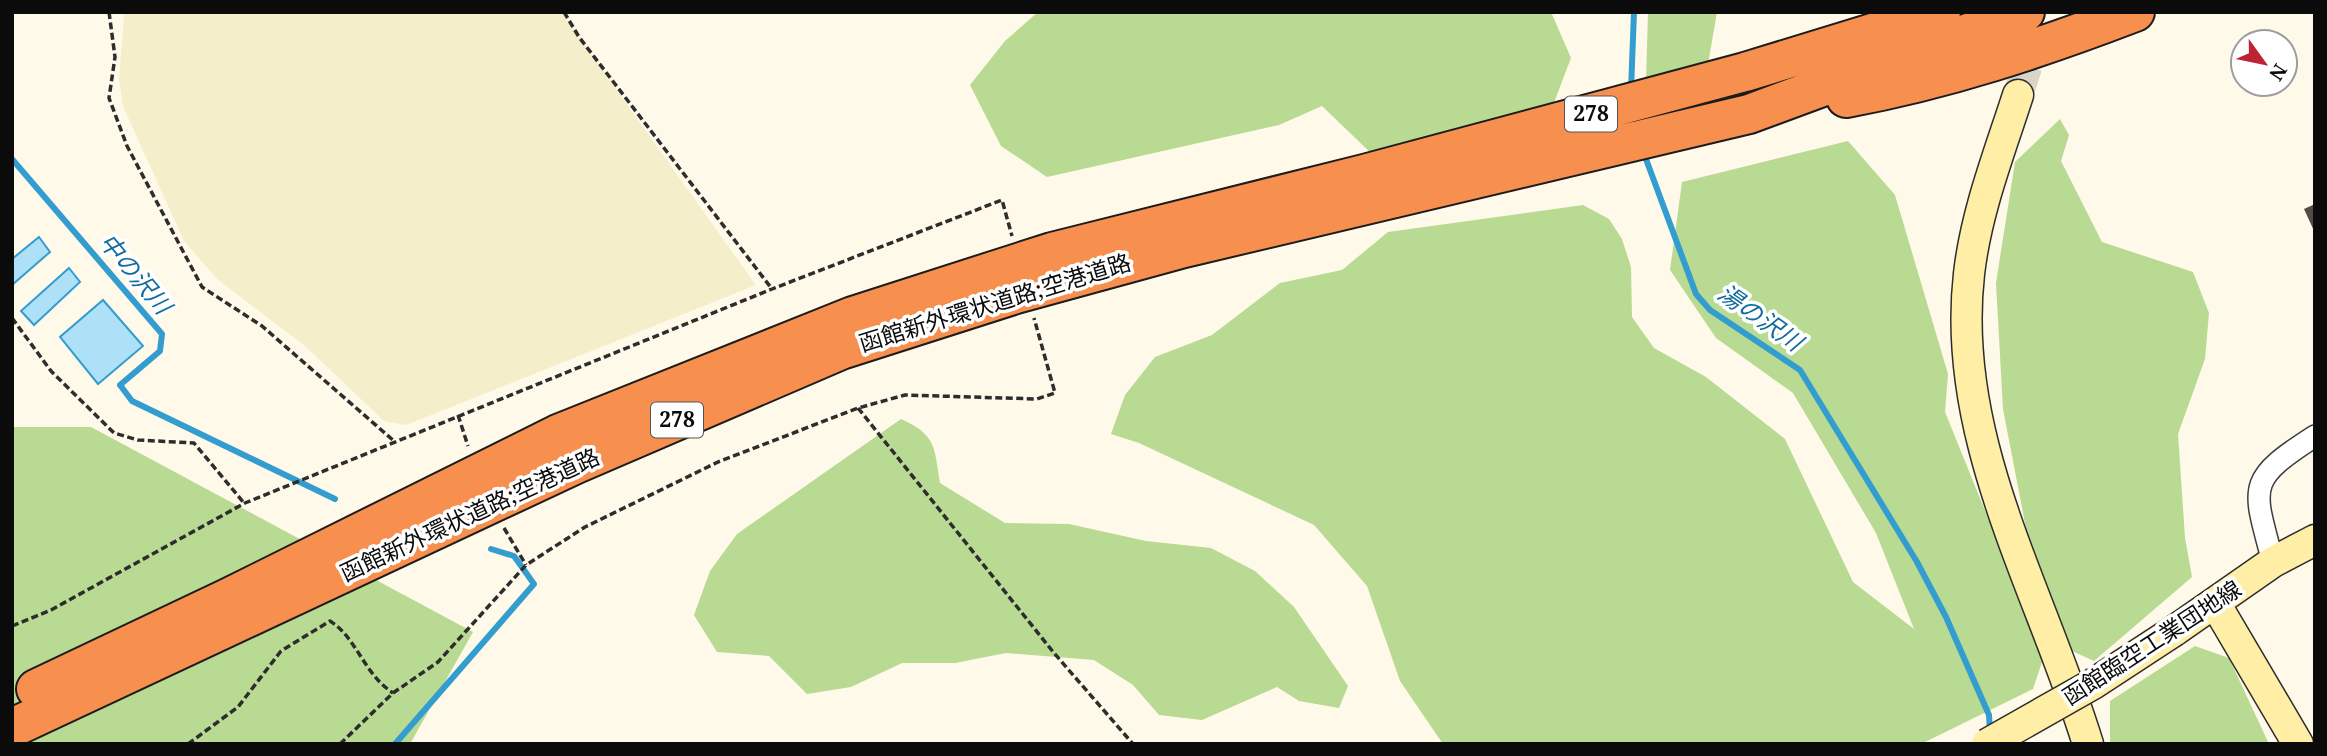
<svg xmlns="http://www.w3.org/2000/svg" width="2327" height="756" viewBox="0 0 2327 756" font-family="'Noto Serif','Noto Sans JP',serif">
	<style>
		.farmland { fill: #f5eeca }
		.forest { fill: #b8da92 }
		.water { fill: #aee1f7; stroke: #339dcf; stroke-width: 2 }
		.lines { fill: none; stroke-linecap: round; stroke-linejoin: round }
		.stream { stroke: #339dcf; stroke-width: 6 }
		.building { fill: #544b48 }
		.secondary-tunnel { stroke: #dad5c9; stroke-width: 30; stroke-dasharray: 30 15; stroke-linecap: butt }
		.street-casing { stroke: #3e3e3e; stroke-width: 24 }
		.secondary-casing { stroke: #2d2d2d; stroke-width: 33 }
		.highway-casing { stroke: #1c1c1c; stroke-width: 42 }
		.path { stroke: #2d2d2d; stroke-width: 3.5; stroke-dasharray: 7 3.5; stroke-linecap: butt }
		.street { stroke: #fff; stroke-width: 21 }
		.secondary { stroke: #ffeea5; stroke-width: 30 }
		.highway { stroke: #f78f4f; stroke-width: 38 }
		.secondary-bridge-casing { stroke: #2d2d2d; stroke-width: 33; stroke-linecap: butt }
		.secondary-bridge { stroke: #ffeea5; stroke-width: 30 }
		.labels { text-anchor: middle; stroke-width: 7; stroke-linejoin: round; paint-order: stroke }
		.shield { fill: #fff; stroke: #545454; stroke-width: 2 }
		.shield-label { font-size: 21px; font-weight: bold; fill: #0b0b0b }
		.street-label { font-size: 23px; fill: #0b0b0b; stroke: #fff }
		.water-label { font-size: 24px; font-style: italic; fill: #136c9e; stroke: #fff }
	</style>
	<rect width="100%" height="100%" fill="#fff9ea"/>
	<!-- farmland -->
	<path class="farmland" d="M122,12h439l195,273 -350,140 -22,-4 -79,-75 -88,-67 -33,-38 -61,-135 -4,-27 5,-63z"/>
	<!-- forest -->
	<path class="forest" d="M1038,12h513l20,46 -21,55 -176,43 -52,-50 -43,19 -232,52 -46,-31 -31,-61 35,-44z
		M1648,12h69l-11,64 -60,6z
		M2060,119l9,16 -8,26 41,81 91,30 16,41 -4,46 -27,75 7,104 7,39 -98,84 -22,-10 -44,-112 -25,-130 -7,-126 19,-121z
		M1848,141l47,54 53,179 -3,38 99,244 -11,33 -112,55h-478l-43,-63 -33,-95 -53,-61 -175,-82 -28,-9 14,-39 30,-38 57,-22 68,-52 62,-13 46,-38 195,-27 26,14 13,20 9,28 1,50 22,31 52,29 79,62 68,143 61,47 -38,-96 -83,-140 -77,-55 -46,-68 12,-88z
		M901,419c36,16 33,29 39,64l65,40 64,1 77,17 65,7 44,23 39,36 54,79 -9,22 -40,-7 -22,-14 -75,33 -43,-5 -26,-30 -39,-25 -88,-7 -51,10h-53l-51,24 -44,7 -38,-38 -52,-4 -23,-37 16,-44 27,-37z
		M12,427h79l382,205 -63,112h-398z
		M2195,646l34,12 40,86h-159v-43z"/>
	<!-- water -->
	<path class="water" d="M39,237l11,15 -38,33v-26z
		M69,268l11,14 -46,43 -13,-14z
		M103,300l40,46 -45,38 -38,-47z"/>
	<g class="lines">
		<!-- stream -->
		<path class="stream" d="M1631,90l3,-78
			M1643,151l53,143 14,16 90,60 117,192 29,55 43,98 1,17
			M12,159l150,175 -2,17 -40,34 12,16 203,98
			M395,744l139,-160 -20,-28 -23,-7"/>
	</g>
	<!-- building -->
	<path class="building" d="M2315,204v29l-11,-24z"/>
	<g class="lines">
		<!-- secondary-tunnel -->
		<path class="secondary-tunnel" d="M2018,95l27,-83"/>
		<defs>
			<path id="street" d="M2273,562c-20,-76 -28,-81 42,-126"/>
			<path id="secondary" d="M2018,95c-19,59 -42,117 -49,179 -19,166 72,316 119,470
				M2215,603l83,141
				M2174,631l99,-69 42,-22"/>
			<path id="highway" d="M1846,98c99,-18 195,-50 289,-86
				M36,689l192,-91 330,-164 295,-118 199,-64 312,-78 381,-102 196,-60
				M12,728l564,-264 265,-114 175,-56 168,-46 565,-134 276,-102"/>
		</defs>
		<!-- street casing -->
		<use href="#street" class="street-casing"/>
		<!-- secondary casing -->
		<use href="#secondary" class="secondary-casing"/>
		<!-- highway casing -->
		<use href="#highway" class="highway-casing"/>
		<!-- path -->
		<path class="path" d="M109,12l6,45 -6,41 18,48 75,141 60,39 132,115
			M564,12l15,25 193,252
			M12,318l39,53 63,62 24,7 56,3 50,60
			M858,408l196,245 79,91
			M458,415l10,31
			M504,528l22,37
			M12,626l39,-16 194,-107 527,-214 230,-89 10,36
			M188,744l50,-37 43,-56 49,-30c27,17 33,52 63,72
			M340,744l53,-51 45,-31 88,-97 59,-38 133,-65 140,-54 47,-13 132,4 18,-6 -21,-75"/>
		<!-- street -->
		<use href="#street" class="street"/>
		<!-- secondary -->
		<use href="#secondary" class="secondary"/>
		<!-- highway -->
		<use href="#highway" class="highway"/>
		<defs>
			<path id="secondary-bridge" d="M1987,744l106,-60 81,-53"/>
		</defs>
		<!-- secondary-bridge casing -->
		<use href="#secondary-bridge" class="secondary-bridge-casing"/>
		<!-- secondary-bridge -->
		<use href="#secondary-bridge" class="secondary-bridge"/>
	</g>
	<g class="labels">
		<!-- shield labels -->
		<g class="shield">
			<rect x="1565" y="96.5" width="52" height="35" rx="5"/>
			<rect x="651" y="402.5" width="52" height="35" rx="5"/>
		</g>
		<g class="shield-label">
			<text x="1591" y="121">278</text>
			<text x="677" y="427">278</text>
		</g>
		<!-- street labels -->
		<g class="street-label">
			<text transform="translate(995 303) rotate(-17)" y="8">函館新外環状道路;空港道路</text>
			<text transform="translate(470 515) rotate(-25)" y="8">函館新外環状道路;空港道路</text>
			<text transform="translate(2152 643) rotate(-33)" y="8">函館臨空工業団地線</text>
		</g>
		<!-- water labels -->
		<g class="water-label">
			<text transform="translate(135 274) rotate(50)" y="8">中の沢川</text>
			<text transform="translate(1760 318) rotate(35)" y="8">湯の沢川</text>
		</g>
	</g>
	<!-- border -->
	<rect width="2327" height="756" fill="none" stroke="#0b0b0b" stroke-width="28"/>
	<!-- north arrow -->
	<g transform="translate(2264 63) rotate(123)"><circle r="33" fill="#ffffff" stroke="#9d9d9d" stroke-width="2"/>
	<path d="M0-5L12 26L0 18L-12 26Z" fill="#bd2235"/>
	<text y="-10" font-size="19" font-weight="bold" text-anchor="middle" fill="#0b0b0b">N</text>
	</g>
</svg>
